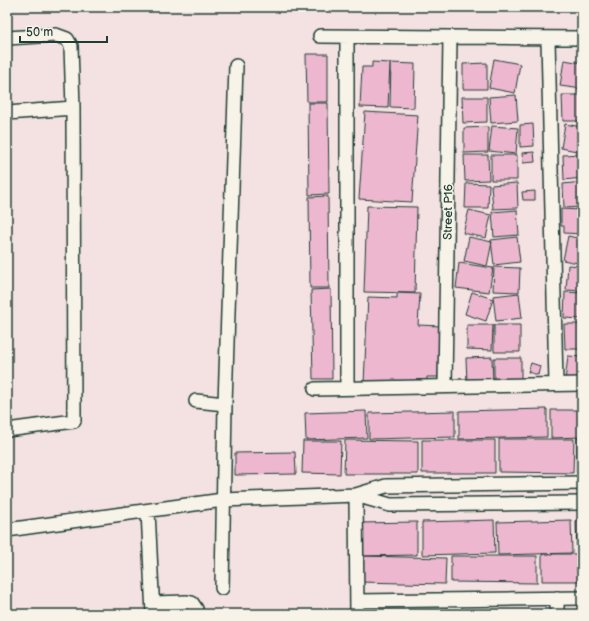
<svg xmlns="http://www.w3.org/2000/svg" width="589" height="621" viewBox="0 0 589 621" font-family="'Balsamiq Sans',sans-serif">
	<style>
		.building { fill: #edb7d0; stroke: #1f3d34 }
		.lines { fill: none; stroke-linecap: round; stroke-linejoin: round }
		.street-casing { stroke: #1f3d34; stroke-width: 16 }
		.street { stroke: #f7f3e8; stroke-width: 13 }
		.labels { text-anchor: middle; stroke-width: 3; stroke-linejoin: round; paint-order: stroke }
		.street-label { font-size: 12px; fill: #1f3d34; stroke: #f7f3e8 }
	</style>
	<rect width="100%" height="100%" fill="#f4e1e1"/>
	<filter id="ink" filterUnits="userSpaceOnUse"><feTurbulence type="fractalNoise" baseFrequency=".025" numOctaves="2"/><feDisplacementMap in="SourceGraphic" scale="8" xChannelSelector="R" yChannelSelector="G"/><feConvolveMatrix kernelMatrix="1 2 1 2 8 2 1 2 1" color-interpolation-filters="sRGB"/></filter>
	<g filter="url(#ink)">
		<!-- building -->
		<path class="building" d="M306,54h22v48h-21z
			M494,59l26,5 -5,29 -26,-5z
			M564,60l18,3v26l-22,-3z
			M372,62l18,1 -2,45 -28,-1 2,-40h10z
			M391,63l24,1 -1,44 -24,-1z
			M487,63v26h-24v-25z
			M516,95l2,26 -27,2 -2,-26z
			M562,95h20v26h-19z
			M462,97h25v25l-24,1z
			M308,103h20l1,91 -20,1z
			M365,112l53,3 -6,87 -53,-3z
			M533,124l1,22 -14,1v-22z
			M565,124l17,3v25l-21,-4z
			M492,126l26,2 -2,26 -27,-3z
			M488,127v25l-24,1v-25z
			M534,152l1,10 -12,1 -1,-10z
			M582,154v24l-18,2 -1,-25z
			M464,155h24l1,25 -24,1z
			M491,155h26v25h-26z
			M582,182v25l-18,1 -1,-24z
			M466,183l23,1 -1,24h-23z
			M517,183l1,25 -25,1 -2,-24z
			M535,191v9h-12l-1,-8z
			M328,196l1,92h-19l-1,-91z
			M367,206l50,1 -2,86 -51,-1z
			M561,209l21,1v24l-18,-1v-7h-3z
			M469,210l22,5 -5,23 -23,-5z
			M517,210l2,25 -25,2 -2,-25z
			M568,236l14,3v25l-19,-4z
			M469,237l23,5 -5,24 -23,-5z
			M517,237l3,25 -26,3 -3,-25z
			M459,263l34,5 -4,24 -33,-4z
			M568,265l14,1v25l-16,-1z
			M494,267l26,1 -1,24 -26,-1z
			M331,289l1,90h-19l-2,-89z
			M472,292l21,7 -7,22 -21,-7z
			M565,292l17,1v26l-18,-1z
			M397,293l23,1 -2,31 22,1 -2,51h-11v8l-63,-2 4,-86 29,1z
			M519,293l3,25 -26,3 -3,-25z
			M564,324h18v25h-17z
			M467,325h26l-1,25 -25,-1z
			M494,325h26v27h-26z
			M568,356l14,1v25l-17,-1z
			M492,357l1,25 -26,1 -1,-25z
			M494,358h27v25h-27z
			M531,363l9,3 -2,9 -10,-3z
			M547,409v28l-88,2v-28z
			M551,410h31v27l-31,1z
			M366,411l1,27 -61,2 -1,-27z
			M455,411v26l-86,2v-26z
			M577,438h5v34h-5z
			M499,439h75l-1,34 -74,-1z
			M345,440l73,1v33h-74z
			M422,440h73v33h-73z
			M303,441h38l-1,33 -38,-1z
			M295,452l1,22 -61,1v-22z
			M494,520l1,33 -73,2v-33z
			M571,520l1,33 -74,2 -1,-33z
			M576,520h6v32h-5z
			M417,522v33l-58,1v-33z
			M542,554h40v27h-40z
			M361,556l85,2 -1,26 -85,-2z
			M451,556h86v27l-86,-1z"/>
		<g class="lines">
			<defs>
				<path id="street" d="M320,36l262,2
					M7,38l49,-3 11,4 4,7 2,62 -66,5
					M548,39l8,345
					M445,386l5,-348
					M347,388v-351
					M315,389l267,-5
					M196,401l29,3
					M7,430l67,-9 -1,-313
					M356,495l34,10 192,-2
					M356,495l1,119
					M148,511l5,103
					M7,530l216,-30 133,-5 30,-9 196,-3
					M222,588l3,-184 11,-338
					M557,598v16
					M454,600l1,14
					M357,601l225,-3
					M153,603l34,-1 5,1 4,6v5"/>
			</defs>
			<!-- street casing -->
			<use href="#street" class="street-casing"/>
			<!-- street -->
			<use href="#street" class="street"/>
		</g>
	</g>
	<g class="labels">
		<!-- street labels -->
		<g class="street-label">
			<text transform="translate(448 212) rotate(-89)" y="4">Street P16</text>
		</g>
	</g>
	<!-- margin -->
	<rect width="589" height="621" fill="none" stroke="#f7f3e8" stroke-width="24"/>
	<rect x="12" y="12" width="565" height="597" fill="none" stroke="#1f3d34" stroke-width="1.5" filter="url(#ink)"/>
	<!-- scale -->
	<path d="M20 36v6h87v-6" fill="none" stroke="#1f3d34" stroke-width="2"/>
	<text x="26" y="36" font-size="12" fill="#1f3d34" stroke="#f7f3e8" stroke-width="3" paint-order="stroke">50 m</text>
</svg>
